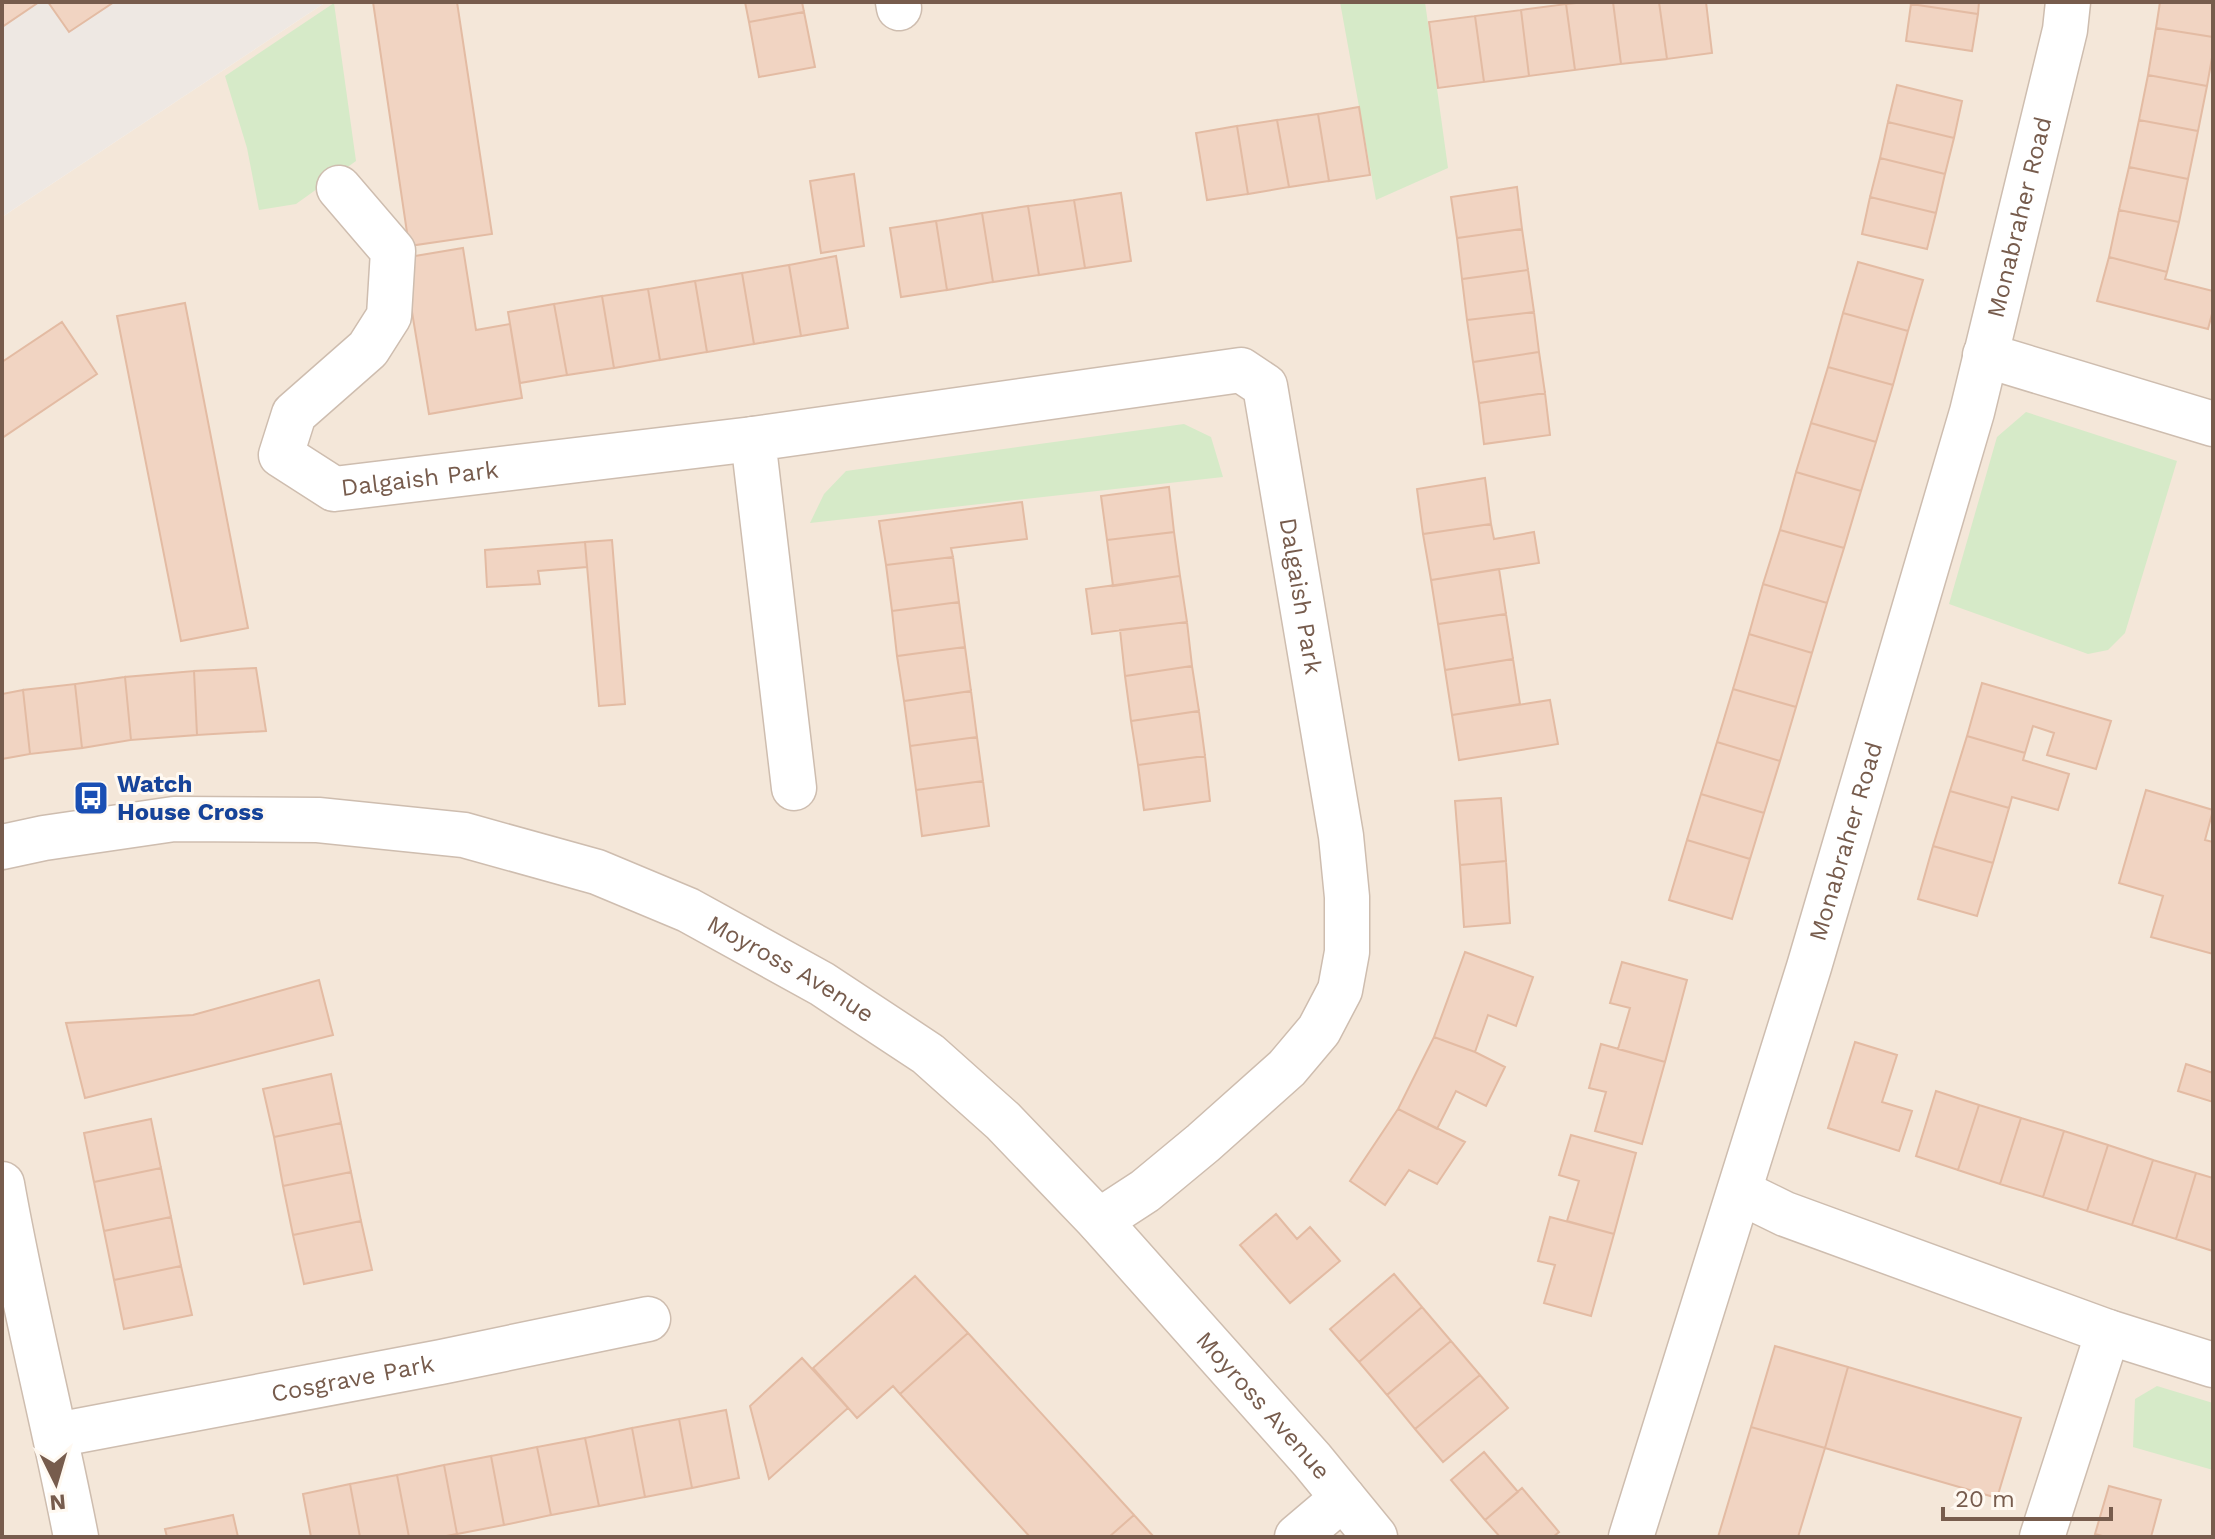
<svg xmlns="http://www.w3.org/2000/svg" width="2215" height="1539" viewBox="0 0 2215 1539" font-family="'Work Sans',sans-serif">
	<style>
		.residential { fill: #f4e7d9 }
		.industrial { fill: #eee8e3 }
		.green { fill: #d6eac8 }
		.building { fill: #f1d4c2; stroke: #e3bba3; stroke-width: 2 }
		.lines { fill: none; stroke-linecap: round; stroke-linejoin: round }
		.minor-casing { stroke: #cebdaf; stroke-width: 47 }
		.tertiary-casing { stroke: #cebdaf; stroke-width: 47 }
		.minor { stroke: #fff; stroke-width: 44 }
		.tertiary { stroke: #fff; stroke-width: 44 }
		.labels { text-anchor: middle; stroke-width: 6; stroke-linejoin: round; paint-order: stroke }
		.street-label { font-size: 24px; fill: #775c4d; stroke: #fff9f1 }
		.transit-label { font-size: 24px; font-weight: bold; fill: #164399; stroke: #fff9f1; text-anchor: start }
	</style>
	<rect width="100%" height="100%" fill="#fcf5ea"/>
	<!-- residential -->
	<path class="residential" d="M326,2h1887v1535h-2211v-1320z"/>
	<!-- industrial -->
	<path class="industrial" d="M2,2h324l-324,215z"/>
	<!-- green -->
	<path class="green" d="M1340,2h85l23,166 -72,32z
		M334,3l22,158 -60,43 -37,6 -12,-62 -22,-72z
		M2026,412l151,49 -52,172 -17,17 -20,4 -139,-50 48,-167z
		M1184,424l27,13 12,40 -413,46 14,-29 22,-23z
		M2157,1386l56,17v67l-80,-23 2,-48z"/>
	<!-- building -->
	<path class="building" d="M2,2h37l-37,25z
		M48,2h66l-45,30z
		M373,2h84l35,232 -83,12z
		M745,2h57l2,10 -55,10z
		M1586,2h27l8,62 -46,6 -9,-66z
		M1613,2h46l8,57 -46,5z
		M1659,2h47l6,51 -45,6z
		M1912,2h67l-1,12 -67,-10z
		M2160,2h53v35l-57,-9z
		M1566,4l9,66 -46,6 -8,-66z
		M1911,4l67,10 -6,37 -66,-10z
		M1521,10l8,66 -45,6 -9,-66z
		M804,12l11,55 -56,10 -10,-55z
		M1475,16l9,66 -46,6 -9,-66z
		M2156,28l57,9v15l-6,34 -59,-11z
		M2148,75l59,11 -9,45 -59,-11z
		M1897,85l65,16 -8,37 -66,-16z
		M1359,107l11,68 -41,6 -11,-67z
		M1318,114l11,67 -40,6 -12,-67z
		M1277,120l12,67 -41,7 -11,-68z
		M2139,120l59,11 -10,48 -59,-12z
		M1888,122l66,16 -9,36 -65,-16z
		M1237,126l11,68 -41,6 -11,-67z
		M1880,158l65,16 -9,39 -66,-16z
		M2129,167l59,12 -9,43 -60,-12z
		M854,174l10,72 -43,7 -11,-72z
		M1517,187l5,42 -65,9 -6,-41z
		M1121,193l10,68 -46,7 -11,-68z
		M1870,197l66,16 -9,36 -65,-15z
		M1074,200l11,68 -46,7 -11,-69z
		M1028,206l11,69 -46,7 -11,-69z
		M2119,210l60,12 -12,50 -58,-15z
		M982,213l11,69 -46,8 -11,-69z
		M936,221l11,69 -46,7 -11,-69z
		M1522,229l6,41 -66,9 -5,-41z
		M463,248l13,82 34,-6 12,74 -93,16 -26,-156z
		M836,256l12,72 -47,8 -12,-71z
		M2109,257l58,15 -2,7 48,12v19l-5,19 -111,-28z
		M1858,262l65,18 -15,51 -65,-18z
		M789,265l12,71 -47,8 -12,-71z
		M1528,270l6,42 -67,8 -5,-41z
		M742,273l12,71 -47,8 -12,-71z
		M695,281l12,71 -47,8 -12,-71z
		M648,289l12,71 -46,8 -12,-72z
		M602,296l12,72 -47,7 -13,-71z
		M185,303l63,325 -67,13 -64,-325z
		M554,304l13,71 -47,8 -12,-71z
		M1534,312l5,40 -66,10 -6,-42z
		M1843,313l65,18 -15,54 -65,-18z
		M62,322l35,52 -95,64v-76z
		M1539,352l6,41 -66,10 -6,-41z
		M1828,367l65,18 -17,57 -65,-19z
		M1545,393l5,42 -66,9 -5,-41z
		M1811,423l65,19 -15,49 -65,-19z
		M1796,472l65,19 -17,57 -64,-18z
		M1485,478l6,46 -68,10 -6,-45z
		M1169,487l5,45 -67,8 -6,-44z
		M1022,502l5,37 -76,9 2,9 -67,8 -7,-44z
		M1491,524l3,15 40,-7 5,31 -108,17 -8,-46z
		M1780,530l64,18 -17,55 -64,-19z
		M1174,532l6,44 -67,10 -6,-46z
		M612,540l13,164 -26,2 -14,-164z
		M585,542l2,25 -49,4 2,13 -53,3 -2,-37z
		M953,557l6,45 -67,9 -6,-46z
		M1499,569l7,45 -68,10 -7,-44z
		M1180,576l7,46 -95,12 -6,-45z
		M1763,584l64,19 -15,50 -63,-19z
		M959,602l6,45 -68,9 -5,-45z
		M1506,614l7,45 -68,11 -7,-46z
		M1187,622l5,44 -67,10 -5,-46z
		M1749,634l63,19 -16,54 -63,-18z
		M965,647l6,44 -67,10 -7,-45z
		M1513,659l7,45 -68,11 -7,-45z
		M1192,666l7,45 -68,10 -6,-45z
		M256,668l10,63 -69,4 -3,-64z
		M194,671l3,64 -66,5 -6,-63z
		M125,677l6,63 -49,8 -7,-64z
		M1982,683l129,38 -15,48 -49,-14 7,-22 -21,-7 -8,27 -58,-17z
		M75,684l7,64 -52,6 -7,-64z
		M1733,689l63,18 -16,54 -63,-19z
		M23,690l7,64 -28,5v-65z
		M971,691l6,46 -67,9 -6,-45z
		M1550,700l8,44 -99,16 -7,-45z
		M1199,711l6,45 -67,9 -7,-44z
		M1967,736l58,17 -2,7 46,14 -11,36 -46,-13 -3,11 -59,-17z
		M977,737l6,44 -67,9 -6,-44z
		M1717,742l63,19 -16,52 -63,-19z
		M1205,756l5,45 -66,9 -6,-45z
		M983,781l6,45 -67,10 -6,-46z
		M2146,790l67,20 -8,30 8,2v112l-62,-17 12,-41 -44,-13z
		M1950,791l59,17 -16,55 -60,-17z
		M1701,794l63,19 -14,46 -63,-19z
		M1501,798l5,63 -46,4 -5,-64z
		M1687,840l63,19 -18,60 -63,-19z
		M1933,846l60,17 -16,53 -59,-17z
		M1506,861l4,62 -46,4 -4,-62z
		M1465,952l68,25 -17,49 -28,-11 -13,37 -41,-15z
		M1622,962l65,18 -22,82 -47,-13 12,-41 -20,-5z
		M319,980l14,55 -248,63 -19,-75 127,-8z
		M1434,1037l41,15 30,15 -19,39 -30,-15 -19,38 -39,-20z
		M1855,1042l42,13 -15,47 30,9 -13,40 -71,-23z
		M1601,1044l64,18 -23,82 -47,-13 11,-39 -17,-4z
		M2186,1064l27,9v29l-35,-11z
		M331,1074l10,49 -67,14 -11,-48z
		M1936,1091l43,14 -21,65 -42,-14z
		M1979,1105l42,13 -21,66 -42,-14z
		M1398,1109l67,33 -28,42 -28,-14 -24,35 -35,-24z
		M2021,1118l43,13 -21,66 -43,-13z
		M151,1119l10,49 -67,14 -10,-49z
		M341,1123l10,49 -68,14 -9,-49z
		M2064,1131l44,14 -21,66 -44,-14z
		M1571,1135l65,18 -22,81 -47,-13 12,-40 -20,-6z
		M2108,1145l45,15 -21,65 -45,-14z
		M2153,1160l43,13 -20,66 -44,-14z
		M161,1168l10,49 -67,14 -10,-49z
		M351,1172l10,49 -68,14 -10,-49z
		M2196,1173l17,5v73l-37,-12z
		M1276,1214l21,25 13,-12 30,34 -50,42 -50,-58z
		M171,1217l10,49 -67,14 -10,-49z
		M1550,1217l64,17 -23,82 -47,-13 11,-38 -17,-4z
		M361,1221l11,49 -68,14 -11,-49z
		M181,1266l11,49 -68,14 -10,-49z
		M1394,1274l28,33 -63,55 -29,-33z
		M915,1276l53,57 -68,61 -7,-8 -36,32 -44,-50z
		M1422,1307l29,34 -64,54 -28,-33z
		M968,1333l166,182 -25,22h-79l-130,-143z
		M1451,1341l29,34 -65,54 -28,-34z
		M1775,1346l73,21 -23,81 -74,-21z
		M802,1358l46,50 -79,71 -19,-73z
		M1848,1367l173,51 -24,80 -172,-50z
		M1480,1375l28,33 -65,54 -28,-33z
		M726,1410l13,68 -47,10 -13,-69z
		M679,1419l13,69 -47,9 -13,-69z
		M1751,1427l74,21 -27,89h-80z
		M632,1428l13,69 -46,9 -14,-68z
		M585,1438l14,68 -48,9 -14,-68z
		M537,1447l14,68 -47,10 -13,-69z
		M1484,1452l34,40 -33,28 -34,-40z
		M491,1456l13,69 -47,9 -13,-69z
		M444,1465l13,69 -16,3h-32l-12,-62z
		M397,1475l12,62h-49l-10,-53z
		M350,1484l10,53h-49l-8,-43z
		M2109,1486l52,14 -10,37h-45l-11,-3z
		M1522,1488l37,44 -6,5h-53l-15,-17z
		M233,1515l5,22h-71l-2,-8z
		M1134,1515l20,22h-45z"/>
	<g class="lines">
		<defs>
			<g id="minor">
				<path d="M898,2l1,6"/>
				<path id="s1" d="M339,188l54,63 -4,65 -21,33 -74,65 -13,41 53,34 419,-50"/>
				<path d="M1985,355l228,69"/>
				<path id="s2" d="M794,788l-41,-349 488,-69 24,16 76,450 6,61v55l-7,38 -21,40 -32,38 -84,75 -58,48 -46,30"/>
				<path d="M2,1184c21,119 51,235 74,353"/>
				<path d="M1740,1192l45,22 323,118 105,33"/>
				<path id="s3" d="M56,1435l385,-73 207,-43"/>
				<path d="M1297,1537l46,-39"/>
				<path id="s4" d="M1631,1537l178,-570 163,-555 93,-382 3,-28"/>
				<path d="M2042,1537l66,-205"/>
			</g>
			<g id="tertiary">
				<path id="s5" d="M2,847l42,-9 130,-19 144,1 146,15 133,37 91,38 134,74 106,70 75,67 96,100 213,239 63,77"/>
			</g>
		</defs>
		<!-- minor casing -->
		<use href="#minor" class="minor-casing"/>
		<!-- tertiary casing -->
		<use href="#tertiary" class="tertiary-casing"/>
		<!-- minor -->
		<use href="#minor" class="minor"/>
		<!-- tertiary -->
		<use href="#tertiary" class="tertiary"/>
	</g>
	<!-- icons -->
	<defs>
		<symbol id="bus-square" viewBox="-11 -11 22 22"><rect x="-9" y="-9" width="18" height="18" rx="4" fill="#1a4fb4" stroke="#fff9f1"/><path d="M-5-6H5V4H4V6H2V4H-2V6H-4V4H-5ZM-3.5-4V0h7V-4ZM-3.5 1.2v1.5H-2V1.2ZM2 1.2v1.5H3.5V1.2Z" fill="#fff"/></symbol>
	</defs>
	<g fill-rule="evenodd">
		<use href="#bus-square" x="71" y="778" width="40" height="40"/>
	</g>
	<g class="labels">
		<!-- street labels -->
		<g class="street-label">
			<text dy="8" stroke="none"><textPath href="#s4" startOffset="1376">Monabraher Road</textPath></text>
			<text dy="8" stroke="none"><textPath href="#s1" startOffset="478">Dalgaish Park</textPath></text>
			<text dy="8" stroke="none"><textPath href="#s2" startOffset="1086">Dalgaish Park</textPath></text>
			<text dy="8" stroke="none"><textPath href="#s4" startOffset="728">Monabraher Road</textPath></text>
			<text dy="8" stroke="none"><textPath href="#s5" startOffset="820">Moyross Avenue</textPath></text>
			<text dy="8" stroke="none"><textPath href="#s3" startOffset="302">Cosgrave Park</textPath></text>
			<text dy="8" stroke="none"><textPath href="#s5" startOffset="1468">Moyross Avenue</textPath></text>
		</g>
		<!-- transit labels -->
		<g class="transit-label">
			<text x="117" y="792">Watch<tspan x="117" dy="28">House Cross</tspan></text>
		</g>
	</g>
	<!-- border -->
	<rect width="2215" height="1539" fill="none" stroke="#775c4d" stroke-width="8"/>
	<!-- north arrow -->
	<g transform="translate(56 1483) rotate(175)" stroke="#fff9f1" stroke-width="6" paint-order="stroke">
	<path d="M0-6L14 30L0 20L-14 30Z" fill="#775c4d"/>
	<text y="-12" font-size="22" font-weight="bold" text-anchor="middle" fill="#775c4d">N</text>
	</g>
	<!-- scale -->
	<path d="M1943 1507v12h168v-12" fill="none" stroke="#775c4d" stroke-width="4"/>
	<text x="1955" y="1507" font-size="24" fill="#775c4d" stroke="#fff9f1" stroke-width="6" paint-order="stroke">20 m</text>
</svg>
